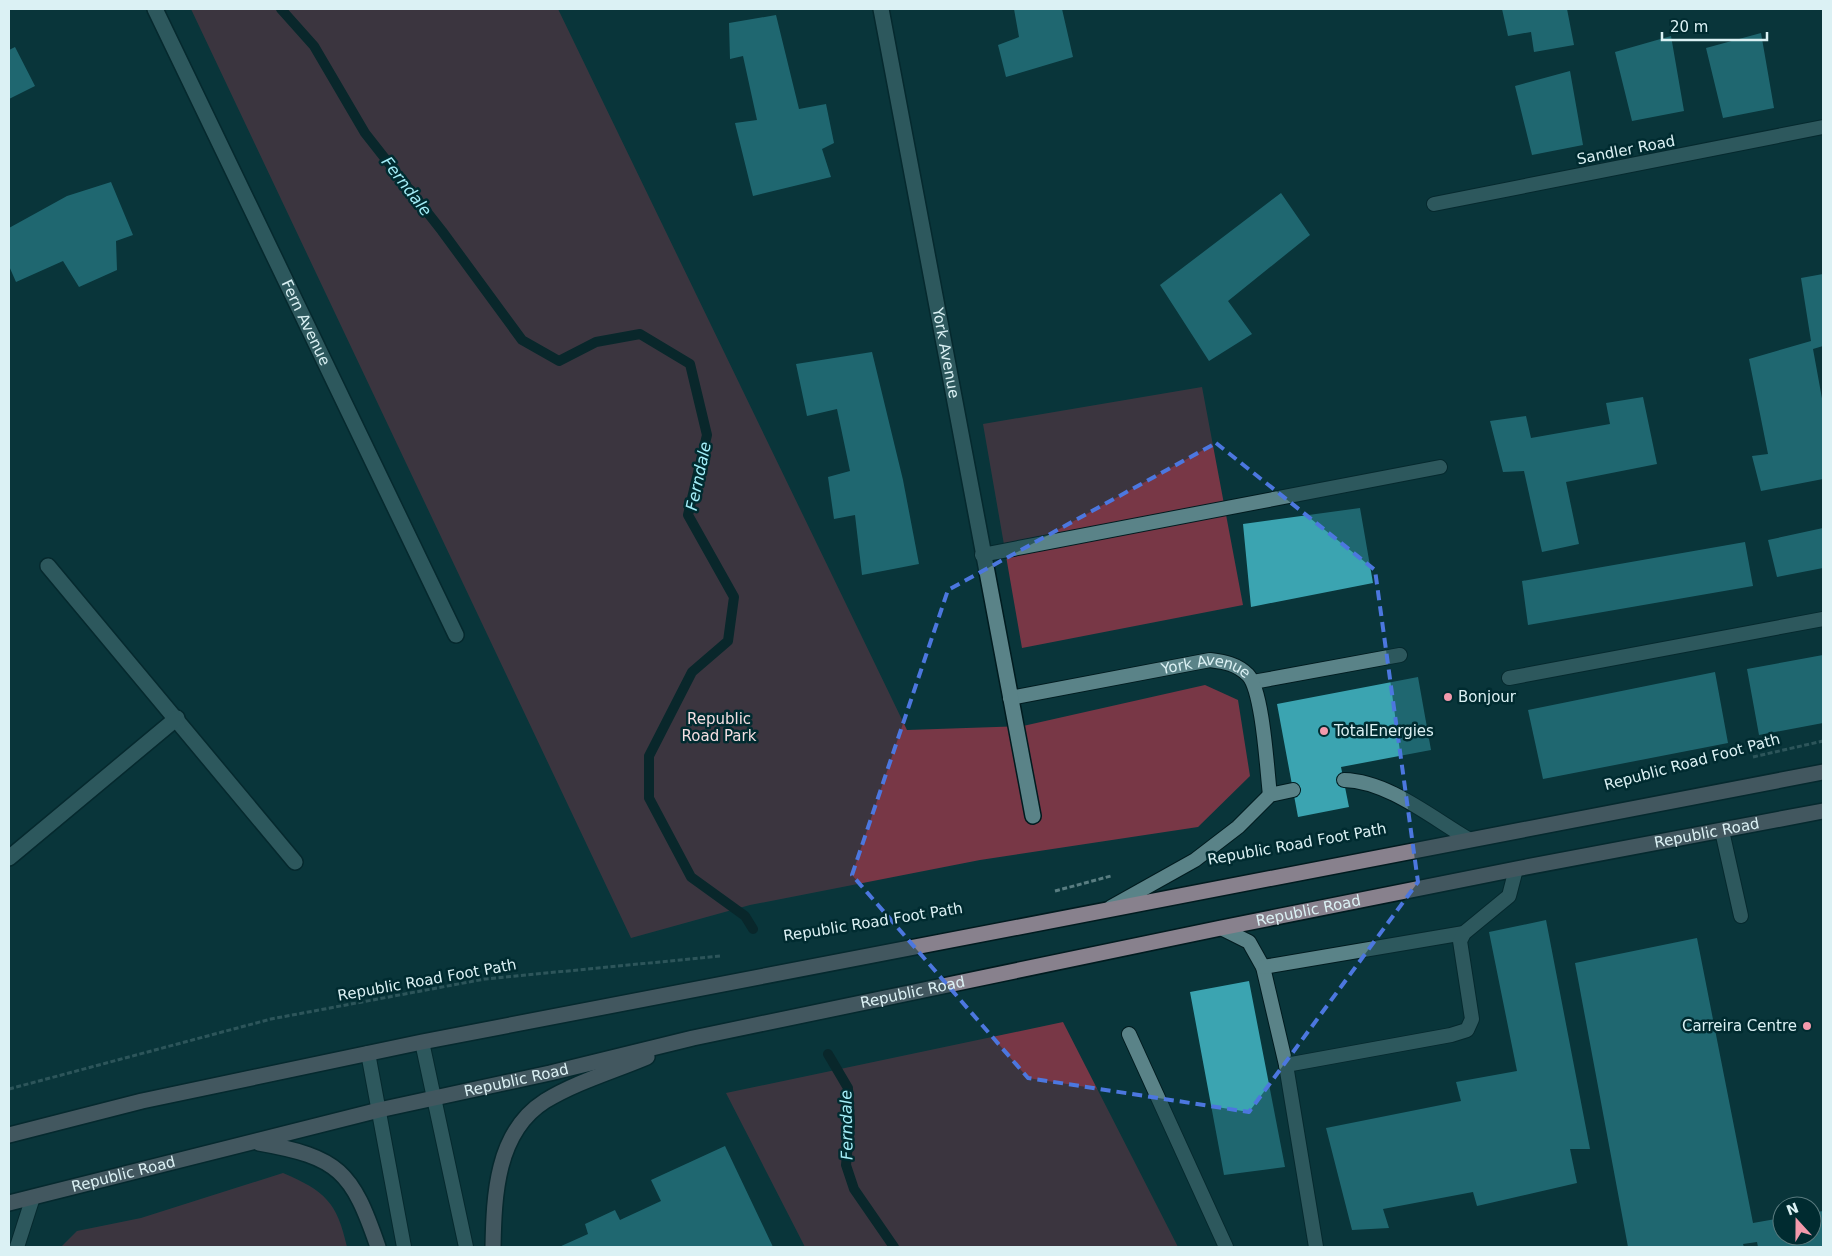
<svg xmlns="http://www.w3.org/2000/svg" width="1832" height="1256" viewBox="0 0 1832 1256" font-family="'DejaVu Sans',sans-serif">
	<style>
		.green { fill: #783746 }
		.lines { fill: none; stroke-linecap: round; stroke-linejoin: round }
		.stream { stroke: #091719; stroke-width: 10 }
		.building { fill: #3ba4b1 }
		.lane-casing { stroke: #001b1f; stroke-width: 16 }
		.street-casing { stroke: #001b1f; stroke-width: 18 }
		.secondary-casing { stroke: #001b1f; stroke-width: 18 }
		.path { stroke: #597d81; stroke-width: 3; stroke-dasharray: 5 2.5; stroke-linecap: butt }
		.lane { stroke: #5a8388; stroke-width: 14 }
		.street { stroke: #5a8388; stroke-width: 15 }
		.secondary { stroke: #88818d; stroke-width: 15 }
		.marked { fill: none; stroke: #4c77df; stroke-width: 4; stroke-dasharray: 10 6; stroke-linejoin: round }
		.poi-dot { fill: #f39aac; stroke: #002b30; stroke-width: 2 }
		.labels { text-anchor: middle; stroke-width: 5; stroke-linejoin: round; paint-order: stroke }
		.street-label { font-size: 15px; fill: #dbf1f4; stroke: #002b30 }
		.poi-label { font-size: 15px; fill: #dbf1f4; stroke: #002b30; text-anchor: start }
		.park-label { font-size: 15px; fill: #f4dee2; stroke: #002b30 }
		.water-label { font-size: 16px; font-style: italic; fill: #a3eef8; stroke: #002b30 }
	</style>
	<rect width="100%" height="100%" fill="#09353a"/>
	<!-- green -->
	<path class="green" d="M191,9h367l349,721 116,-4 182,-41 33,15 12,76 -52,51 -218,33 -230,45 -119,33z
		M1202,387l41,218 -221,43 -39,-224z
		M1063,1022l115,225h-373l-79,-154z
		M283,1173c42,18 54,29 64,74h-286l16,-16 64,-13z"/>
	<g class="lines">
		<!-- stream -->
		<path class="stream" d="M281,9l33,37 51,87 77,98 80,109 37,21 37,-19 44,-8 50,30 17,71 -19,80 46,82 -6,44 -36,31 -43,84v42l42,79 54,39 8,13
			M828,1054l20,34 2,35 -4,42 8,24 40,58"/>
	</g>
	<!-- building -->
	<path class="building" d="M1014,9h48l11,48 -67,20 -8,-32 21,-8z
		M1502,9h65l7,36 -40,7 -3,-20 -23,4z
		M776,15l23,94 27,-5 8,39 -12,6 9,28 -78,19 -18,-73 22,-3 -14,-64 -13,3 -1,-36z
		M1761,33l13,75 -51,10 -17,-70z
		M1671,36l13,75 -52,10 -17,-69z
		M15,47l20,39 -26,13v-49z
		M1570,71l13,74 -51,10 -17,-69z
		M111,182l22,53 -17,6 1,29 -38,17 -16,-26 -47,21 -7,-16v-38l58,-32z
		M1281,193l29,42 -82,66 24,33 -43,27 -49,-76z
		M1823,274v72l-10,3 10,55v75l-62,12 -9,-35 16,-2 -19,-95 62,-18 -10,-63z
		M872,352l31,128 16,84 -57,11 -7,-60 -21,4 -6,-42 22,-6 -13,-62 -30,7 -11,-52z
		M1643,397l14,67 -91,18 13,62 -37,8 -18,-81 -21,1 -13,-51 36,-5 5,22 79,-14 -4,-21z
		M1360,508l13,75 -122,24 -8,-83z
		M1823,528v40l-46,9 -9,-37z
		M1745,542l8,44 -225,39 -6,-44z
		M1823,655v68l-64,12 -12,-66z
		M1715,672l13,71 -185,36 -15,-69z
		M1418,677l13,73 -90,17 8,40 -51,10 -21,-113z
		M1546,920l44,229h-20l7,34 -100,23 -4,-14 -90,17 6,19 -37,2 -26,-102 135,-27 -5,-19 61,-11 -28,-139z
		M1697,938l56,285 29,-5v18h30v-23l11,-2v36h-65l-1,-5 -14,2 1,3h-116l-53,-284z
		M1249,981l36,186 -61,8 -34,-183z
		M725,1146l48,101h-214l29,-13 -3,-10 30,-14 5,10 41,-19 -10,-21z"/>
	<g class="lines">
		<defs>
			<g id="lane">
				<path d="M1434,204l389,-77"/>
				<path d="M982,555l458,-88"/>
				<path d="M1509,678l314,-59"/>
				<path d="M1253,682l147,-27"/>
				<path id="s1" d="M1010,698l200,-38c15,2 27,4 38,15 15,16 19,96 22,120"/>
				<path d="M1344,780c44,1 88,38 126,60"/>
				<path d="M1722,831l19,85"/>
				<path d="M1111,907l84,-47 43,-33 32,-32 23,-5"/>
				<path d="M1221,928l28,14 14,25 23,98 30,182"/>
				<path d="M1263,967l201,-34"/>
				<path d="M1129,1034l97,213"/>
				<path d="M422,1042l44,205"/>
				<path d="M368,1053l36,194"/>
				<path d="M1286,1065l165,-30 16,-5 5,-11 -12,-78 4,-8 45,-37 7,-27"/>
				<path d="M17,1247l16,-50"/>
			</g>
			<g id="street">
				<path id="s2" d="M155,9l301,626"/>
				<path id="s3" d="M881,9l152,807"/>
				<path d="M48,566l247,296"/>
				<path d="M9,858l168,-140"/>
			</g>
			<g id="secondary">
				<path d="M9,1135l133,-34 280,-59 1401,-270"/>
				<path d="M259,1143c80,14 93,28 119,104"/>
				<path id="s4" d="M9,1203l370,-93 171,-37 143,-35 528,-110 295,-59 307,-58"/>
				<path d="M493,1247c1,-51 3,-115 52,-146 31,-19 69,-30 102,-44"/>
			</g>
		</defs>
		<!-- lane casing -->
		<use href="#lane" class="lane-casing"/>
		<!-- street casing -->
		<use href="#street" class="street-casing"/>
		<!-- secondary casing -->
		<use href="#secondary" class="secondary-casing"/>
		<!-- path -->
		<path class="path" d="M1753,757l70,-16
			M1055,891l56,-15
			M9,1089l262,-70 214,-40 236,-23"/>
		<!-- lane -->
		<use href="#lane" class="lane"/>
		<!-- street -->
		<use href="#street" class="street"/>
		<!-- secondary -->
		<use href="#secondary" class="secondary"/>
	</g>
	<!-- marked area -->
	<path d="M0 0H1832V1256H0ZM1216,443l159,127 43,312 -169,230 -221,-34 -176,-203 96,-285z" fill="#09353a" fill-opacity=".55" fill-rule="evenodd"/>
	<path class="marked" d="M1216,443l159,127 43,312 -169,230 -221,-34 -176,-203 96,-285z"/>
	<!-- markers -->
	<g class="poi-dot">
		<circle cx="1448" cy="697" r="5"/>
		<circle cx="1324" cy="731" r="5"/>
		<circle cx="1807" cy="1026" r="5"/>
	</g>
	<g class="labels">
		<!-- street labels -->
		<g class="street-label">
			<text transform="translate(1626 150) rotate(-11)" y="5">Sandler Road</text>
			<text dy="5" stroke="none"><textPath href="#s2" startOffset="348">Fern Avenue</textPath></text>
			<text dy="5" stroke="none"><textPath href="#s3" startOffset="350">York Avenue</textPath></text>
			<text dy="5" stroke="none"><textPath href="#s1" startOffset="200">York Avenue</textPath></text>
			<text transform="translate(1692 762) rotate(-15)" y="5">Republic Road Foot Path</text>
			<text dy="5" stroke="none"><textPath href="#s4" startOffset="1738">Republic Road</textPath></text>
			<text transform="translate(1297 844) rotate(-10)" y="5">Republic Road Foot Path</text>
			<text dy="5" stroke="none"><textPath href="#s4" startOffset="1332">Republic Road</textPath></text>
			<text transform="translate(873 922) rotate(-9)" y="5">Republic Road Foot Path</text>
			<text transform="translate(427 980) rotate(-10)" y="5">Republic Road Foot Path</text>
			<text dy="5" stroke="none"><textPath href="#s4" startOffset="928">Republic Road</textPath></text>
			<text dy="5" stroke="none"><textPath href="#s4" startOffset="522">Republic Road</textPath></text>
			<text dy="5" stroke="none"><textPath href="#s4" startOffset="118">Republic Road</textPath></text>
		</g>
		<!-- poi labels -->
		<g class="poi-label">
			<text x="1458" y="702">Bonjour</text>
			<text x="1334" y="736">TotalEnergies</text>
			<text x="1797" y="1031" text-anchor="end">Carreira Centre</text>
		</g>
		<!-- park labels -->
		<g class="park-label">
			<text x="719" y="724">Republic<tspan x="719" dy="17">Road Park</tspan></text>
		</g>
		<!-- water labels -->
		<g class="water-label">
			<text transform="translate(407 186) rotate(52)" y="6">Ferndale</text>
			<text transform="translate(698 476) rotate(-78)" y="6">Ferndale</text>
			<text transform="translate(846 1125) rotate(-91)" y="6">Ferndale</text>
		</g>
	</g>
	<!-- border -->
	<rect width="1832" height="1256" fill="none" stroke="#dbf1f4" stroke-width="20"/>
	<!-- north arrow -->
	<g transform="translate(1797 1221) rotate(339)"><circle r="24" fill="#002b30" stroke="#587a7e"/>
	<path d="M0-4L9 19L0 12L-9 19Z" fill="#f39aac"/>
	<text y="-8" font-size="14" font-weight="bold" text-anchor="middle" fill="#dbf1f4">N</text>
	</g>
	<!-- scale -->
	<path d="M1662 32v8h105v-8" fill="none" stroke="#dbf1f4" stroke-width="2.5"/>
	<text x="1670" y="32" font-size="15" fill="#dbf1f4" stroke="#002b30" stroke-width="4" paint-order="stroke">20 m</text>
</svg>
